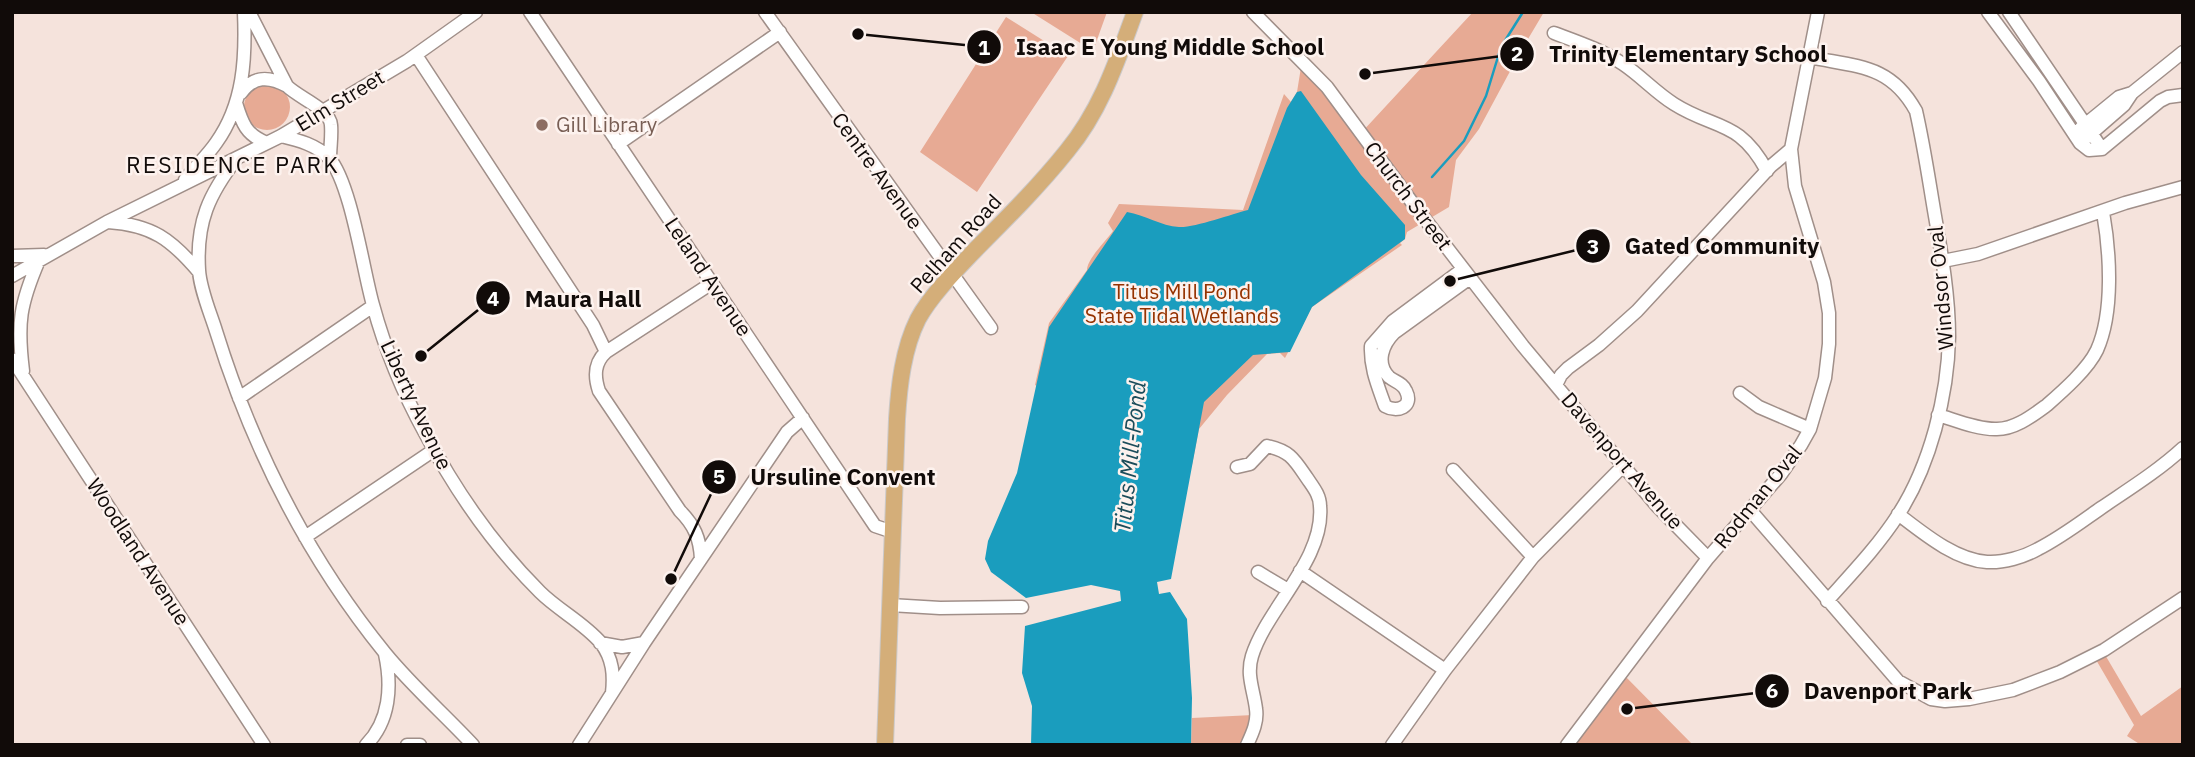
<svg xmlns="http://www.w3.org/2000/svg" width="2195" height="757" viewBox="0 0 2195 757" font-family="'IBM Plex Sans',sans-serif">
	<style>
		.green { fill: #e7aa94 }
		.water { fill: #1a9dbe }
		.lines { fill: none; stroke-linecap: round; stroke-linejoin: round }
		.stream { stroke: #1a9dbe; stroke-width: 2.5 }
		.minor-casing { stroke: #a08f89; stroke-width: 15 }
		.major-casing { stroke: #cbc9c9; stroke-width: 18 }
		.minor { stroke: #fff; stroke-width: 12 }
		.major { stroke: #d4ae79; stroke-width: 16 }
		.education-dot { fill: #8d6e63; stroke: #fdf2ee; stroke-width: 2.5 }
		.labels { text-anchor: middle; stroke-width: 5; stroke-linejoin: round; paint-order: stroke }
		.street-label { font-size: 21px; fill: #110b09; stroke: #fdf2ee }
		.education-label { font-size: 21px; fill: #785e54; stroke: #fdf2ee; text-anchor: start }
		.park-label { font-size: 21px; fill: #953200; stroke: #fdf2ee }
		.neighbourhood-label { font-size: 23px; letter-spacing: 2px; fill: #110b09; stroke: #fdf2ee }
		.water-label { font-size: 23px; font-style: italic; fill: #1b4c5a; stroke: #fdf2ee }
		.leader { fill: none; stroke: #110b09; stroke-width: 2.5 }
		.callout-dot { fill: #110b09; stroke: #fdf2ee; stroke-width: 2.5 }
		.mark-label { font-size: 21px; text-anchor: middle; font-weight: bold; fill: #fff }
		.callout-label { font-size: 23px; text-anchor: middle; font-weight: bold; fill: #110b09; stroke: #fdf2ee; stroke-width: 5; stroke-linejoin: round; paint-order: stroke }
	</style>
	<rect width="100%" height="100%" fill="#f5e3dc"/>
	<!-- green -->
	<path class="green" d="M1031,12h76l-14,39z
		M1473,12h71l-22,37 -43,80 -23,31 -7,47 -42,25 -2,7 -5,4 2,2 -90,62 -27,51 -5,-5 -13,1 -40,41 -28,34 -7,36 -157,-80 14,-62 38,-53c0,-11 19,-29 26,-39l-5,-8 11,-19 124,6 41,-116 7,8 6,-10 5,-31 59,72z
		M1006,17l62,39 -91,136 -57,-40z
		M244 107a23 23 0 1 1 46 0a23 23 0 1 1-46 0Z
		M2104,653l37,63 42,-30v59h-42l-14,-9 7,-11 -39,-67z
		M1623,674l70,71h-123z
		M1253,715l-8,30h-54l1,-27z"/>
	<!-- water -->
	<path class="water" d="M1301,91l60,84 44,50v14l-93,68 -22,45 -37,3 -49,47 -33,177 -14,3 2,12 11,-2 17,27 5,79 -1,47h-160l1,-39 -10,-33 3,-47 96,-25 -1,-10 -29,-6 -65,13 -35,-26 -6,-13 3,-18 29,-68 32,-146 78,-115c18,3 34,14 52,15 15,1 53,-13 69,-17l39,-102 10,-16z"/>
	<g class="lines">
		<!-- stream -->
		<path class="stream" d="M1432,177l32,-36 22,-45 15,-49 22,-35"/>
		<defs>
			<path id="minor" d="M249,12l38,74c12,12 43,23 44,39 1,11 -1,23 -1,34
				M530,12l345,514 18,6
				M765,12l226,316
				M1253,12l74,75 87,118 109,141 134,160 51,52 -141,187
				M1988,12l51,69 41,62 9,7 13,-1
				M2009,12l93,137
				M1554,33c24,9 48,17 69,31 18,12 32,28 51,40 41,26 65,15 93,67
				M416,55l177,270 13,27
				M1809,57c48,10 81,7 107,54 8,35 13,70 19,105 7,40 14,81 14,121 -1,58 -19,129 -51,178 -20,31 -46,58 -71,86
				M241,93c12,-17 28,-17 46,-7
				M236,103c6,20 10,32 31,40
				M2081,128l38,-31 13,-4
				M281,136c17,4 36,9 48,22 22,25 34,112 44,147 12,44 30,88 52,128 30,57 69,113 115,159 18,18 44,31 61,51 12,16 13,32 11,50
				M2086,138l38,-33 8,-12 51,-41
				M618,144l162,-112
				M2102,149l58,-48 8,-4 15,-2
				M237,158c-28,36 -41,64 -38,112 1,19 11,42 17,61 36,116 92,227 169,322 27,33 59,61 88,92
				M185,180c10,-13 22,-24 31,-37 28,-39 30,-85 28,-131
				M108,222c44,3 63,17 91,50
				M12,256l32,-1
				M1943,261l35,-7 147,-51 58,-16
				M1463,269l-70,52 -22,25c-1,22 7,40 14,60 12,7 29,1 21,-15 -3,-8 -11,-9 -17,-14 -14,-14 -6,-33 5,-44l76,-55
				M12,276l95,-54 174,-86 126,-75 69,-49
				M12,359l252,386
				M23,371c-6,-48 -3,-67 16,-111
				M1556,385l5,-10 7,-7 31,-23 38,-34 134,-145 20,-17
				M1740,393l19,14 51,22
				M239,398l134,-92
				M1938,415c17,5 38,14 57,14 19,1 37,-13 52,-24 16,-14 41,-36 50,-55 17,-38 13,-98 6,-138
				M1237,467l13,-3 17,-18c23,5 27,13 40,32 6,9 13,17 13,28 5,53 -53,102 -68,150 -6,19 2,35 4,53 2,13 -4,25 -9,36
				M1453,470l80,87
				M1750,510l148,171 33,18 14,2 24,-2 44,-9 47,-18 44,-22 79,-52
				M1898,514c25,19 57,46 89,48 16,1 37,-5 51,-13 22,-11 43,-27 63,-41 28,-19 57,-37 82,-60
				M305,537l129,-87
				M1708,558l73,-84 20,-29 9,-16 15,-51 4,-34v-31l-5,-31 -29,-96 -4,-37 27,-137
				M701,559c-1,-21 -7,-34 -21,-48l-81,-120c-5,-15 -5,-28 7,-39l106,-69
				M1300,571l145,99
				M1258,572l30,18
				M890,605l50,3 82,-1
				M600,643l22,4 22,-4
				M366,745c24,-24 26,-59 19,-91
				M407,745h13
				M579,745l65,-102 143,-211 16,-14
				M1392,745l53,-75 88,-113 90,-91"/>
			<path id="major" d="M885,745l12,-326c2,-33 6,-70 21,-100 13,-24 39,-50 58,-70 31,-31 63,-63 91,-98 34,-41 50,-90 68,-139"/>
		</defs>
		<!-- minor casing -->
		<use href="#minor" class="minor-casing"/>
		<!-- major casing -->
		<use href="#major" class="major-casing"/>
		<!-- minor -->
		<use href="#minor" class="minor"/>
		<!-- major -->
		<use href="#major" class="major"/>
	</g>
	<!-- markers -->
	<circle class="education-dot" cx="542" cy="125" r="7"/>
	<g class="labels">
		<!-- street labels -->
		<g class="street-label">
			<text transform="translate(340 101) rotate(-31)" y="7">Elm Street</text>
			<text transform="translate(877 171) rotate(54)" y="7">Centre Avenue</text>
			<text transform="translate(1408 196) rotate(53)" y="7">Church Street</text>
			<text transform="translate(956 244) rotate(-48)" y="7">Pelham Road</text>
			<text transform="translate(708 277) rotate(56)" y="7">Leland Avenue</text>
			<text transform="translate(1941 288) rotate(-95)" y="7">Windsor Oval</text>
			<text transform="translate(416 405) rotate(65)" y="7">Liberty Avenue</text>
			<text transform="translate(1622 461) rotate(49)" y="7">Davenport Avenue</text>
			<text transform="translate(1758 497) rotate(-51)" y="7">Rodman Oval</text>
			<text transform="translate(138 552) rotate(57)" y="7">Woodland Avenue</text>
		</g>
		<!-- education labels -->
		<g class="education-label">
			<text x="556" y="132">Gill Library</text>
		</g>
		<!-- park labels -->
		<g class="park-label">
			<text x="1182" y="299">Titus Mill Pond<tspan x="1182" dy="24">State Tidal Wetlands</tspan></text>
		</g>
		<!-- neighbourhood labels -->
		<g class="neighbourhood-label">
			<text x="233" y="173">RESIDENCE PARK</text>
		</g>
		<!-- water labels -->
		<g class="water-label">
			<text transform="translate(1130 457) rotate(-84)" y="8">Titus Mill-Pond</text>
		</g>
	</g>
	<!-- callouts -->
	<path class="leader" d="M858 34L984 47M1365 74L1517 54M1450 281L1593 246M421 356L493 298M671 579L719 477M1627 709L1772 691"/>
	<g class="callout-dot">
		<circle cx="858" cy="34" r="7"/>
		<circle cx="1365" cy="74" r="7"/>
		<circle cx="1450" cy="281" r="7"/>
		<circle cx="421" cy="356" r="7"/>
		<circle cx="671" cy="579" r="7"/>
		<circle cx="1627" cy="709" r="7"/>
		<circle cx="984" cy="47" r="18"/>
		<circle cx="1517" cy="54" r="18"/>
		<circle cx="1593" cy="246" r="18"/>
		<circle cx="493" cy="298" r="18"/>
		<circle cx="719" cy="477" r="18"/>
		<circle cx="1772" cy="691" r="18"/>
	</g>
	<g class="mark-label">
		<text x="984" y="55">1</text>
		<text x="1517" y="61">2</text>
		<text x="1593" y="254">3</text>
		<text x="493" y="306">4</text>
		<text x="719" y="484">5</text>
		<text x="1772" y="698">6</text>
	</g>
	<g class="callout-label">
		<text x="1170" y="55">Isaac E Young Middle School</text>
		<text x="1688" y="62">Trinity Elementary School</text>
		<text x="1722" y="254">Gated Community</text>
		<text x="583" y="307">Maura Hall</text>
		<text x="843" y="485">Ursuline Convent</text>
		<text x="1888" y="699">Davenport Park</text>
	</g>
	<!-- border -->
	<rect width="2195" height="757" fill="none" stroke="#110b09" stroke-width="28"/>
</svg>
